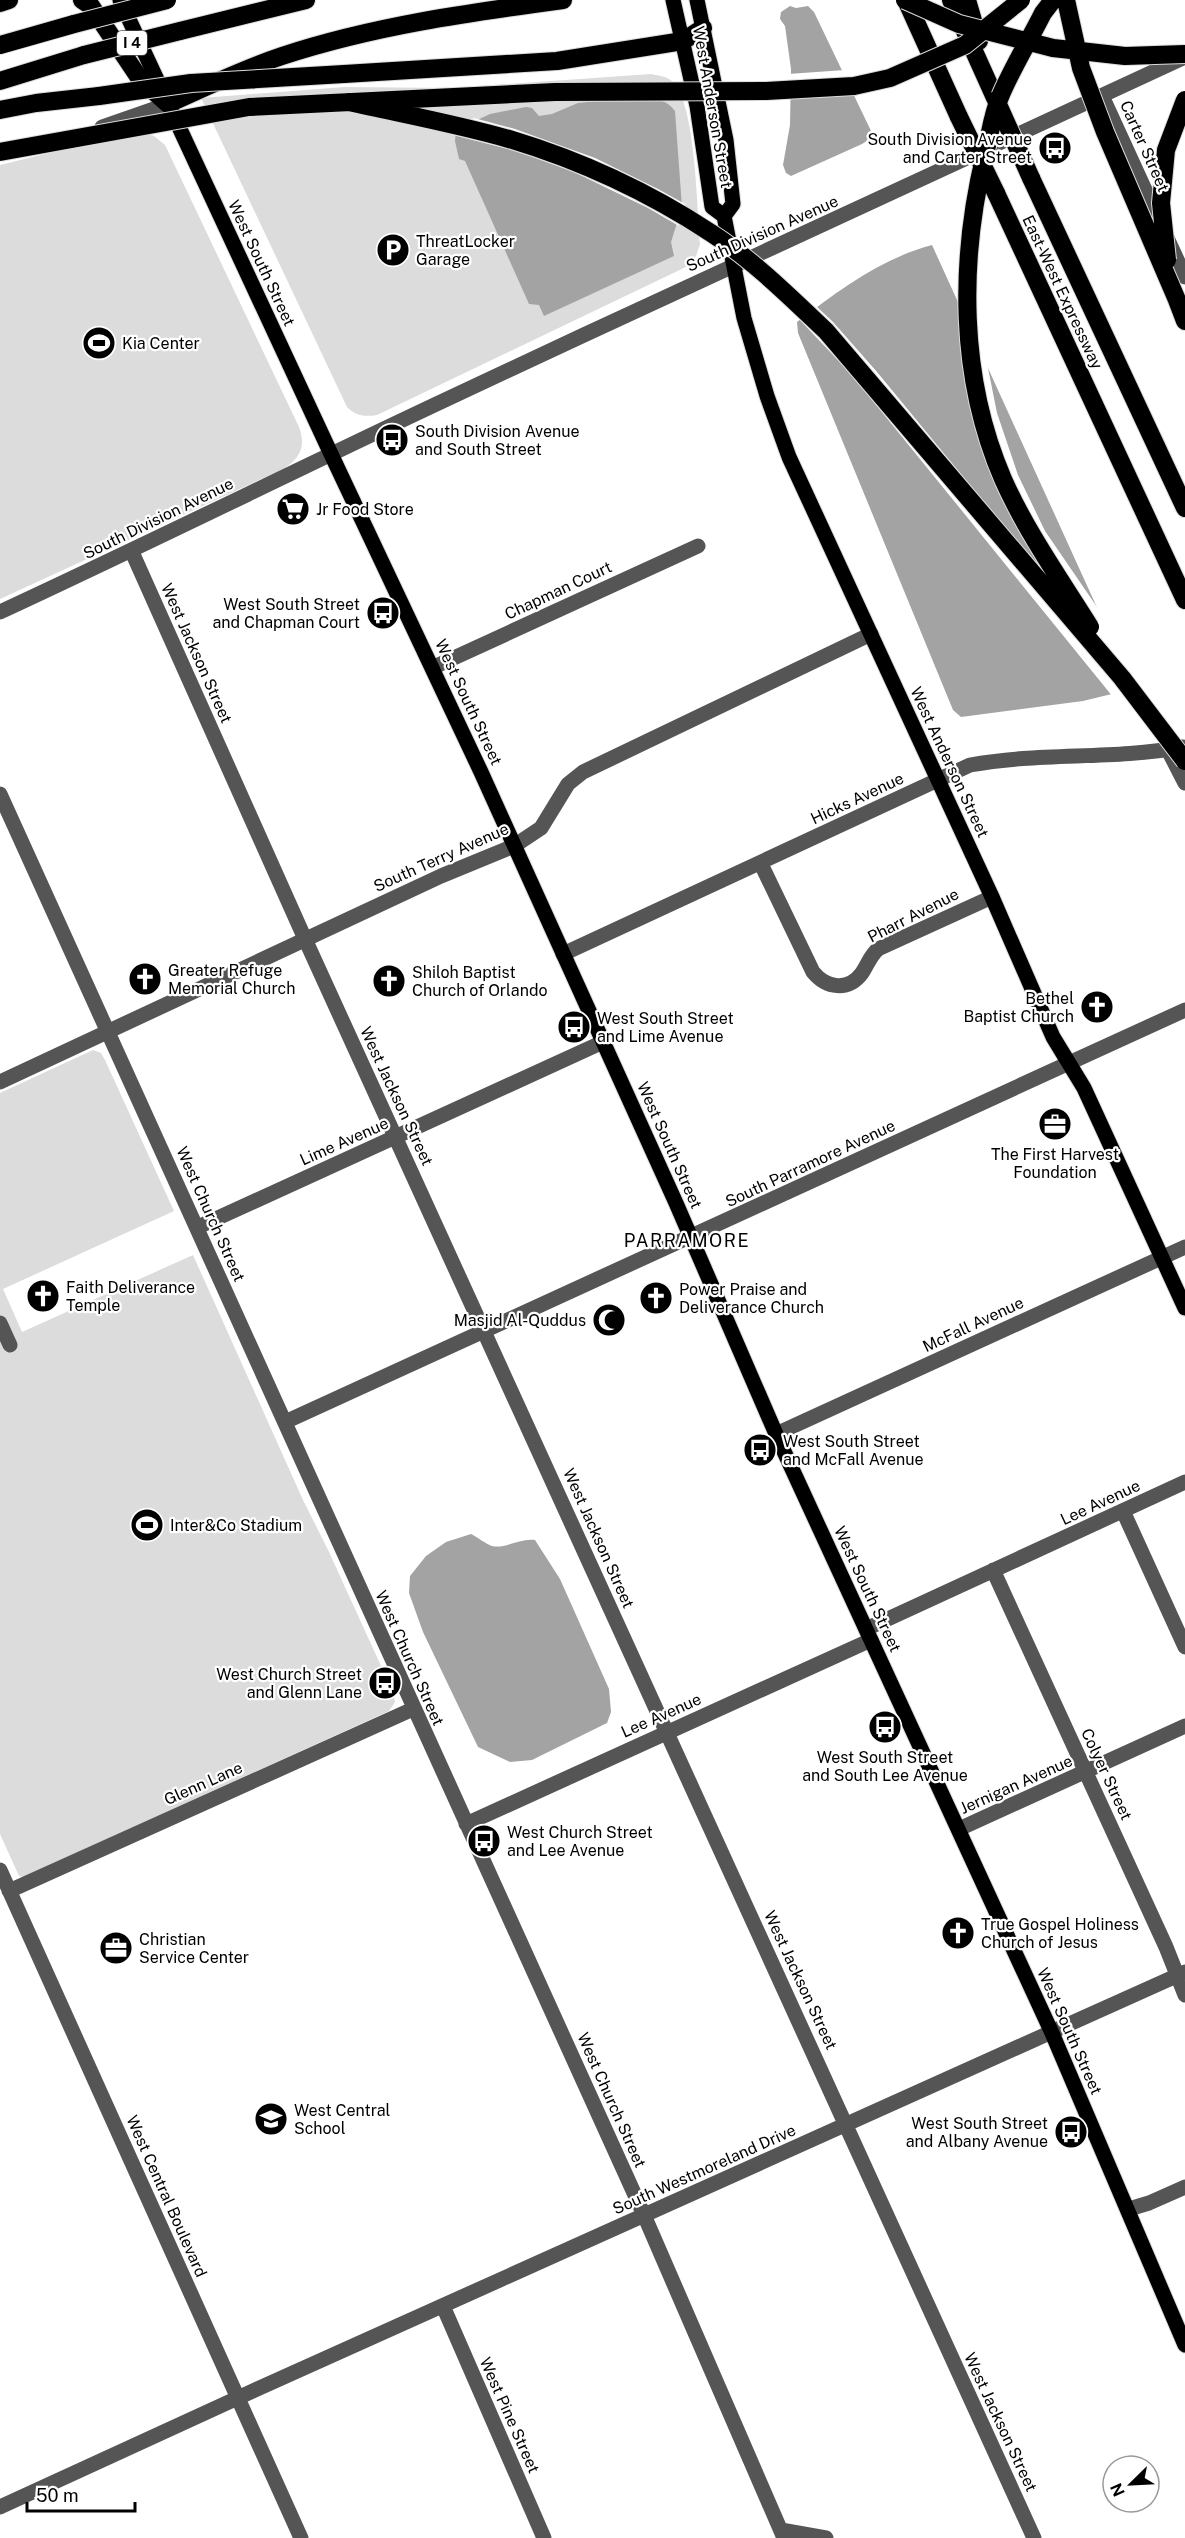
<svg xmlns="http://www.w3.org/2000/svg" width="1185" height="2538" viewBox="0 0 1185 2538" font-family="'Public Sans',sans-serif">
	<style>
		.green { fill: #dcdcdc }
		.water { fill: #a3a3a3 }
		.pier { fill: #fff }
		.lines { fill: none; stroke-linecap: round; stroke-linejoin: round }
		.major-casing { stroke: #dbdbdb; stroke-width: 17 }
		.highway-casing { stroke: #dbdbdb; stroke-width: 20 }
		.minor { stroke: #555; stroke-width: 15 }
		.major { stroke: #000; stroke-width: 15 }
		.highway { stroke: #000; stroke-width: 18 }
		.highway-bridge-casing { stroke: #dbdbdb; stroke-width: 20; stroke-linecap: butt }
		.highway-bridge { stroke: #000; stroke-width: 18 }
		.labels { text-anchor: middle; stroke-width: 4.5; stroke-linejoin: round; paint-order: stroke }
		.shield { fill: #fff; stroke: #4c4c4c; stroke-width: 1.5 }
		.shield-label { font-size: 15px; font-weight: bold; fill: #000 }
		.street-label { font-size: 16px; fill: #000; stroke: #fff }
		.poi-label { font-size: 16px; fill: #000; stroke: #fff; text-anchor: start }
		.neighbourhood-label { font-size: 18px; letter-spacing: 1.5px; fill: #000; stroke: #fff }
	</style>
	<rect width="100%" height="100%" fill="#fff"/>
	<!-- green -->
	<path class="green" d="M651,74c8,2 16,2 22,8 23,24 24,127 27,162l-4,12 -8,10 -311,149c-12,2 -21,1 -30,-8l-146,-309 143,-11 106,1z
		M144,133l10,3 11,9 134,282c7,19 2,31 -16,42l-283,130v-434l126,-31z
		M93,1050l8,3 4,7 69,151 -171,78 19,43 171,-77 110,245 26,52 63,138 3,12 -6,9 -366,166 -4,-1 -19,-42v-741z"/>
	<!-- water -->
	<path class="water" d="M790,6l6,2 12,-2 6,6 58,121 -2,6 -8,5 -71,32 -5,-3 -3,-8 7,-40 1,-56 -6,-43 -5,-7 1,-7z
		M639,97c14,2 28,2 36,14l7,96 -11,35 3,14 -130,60 -5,-11 -10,-1 -64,-143 -6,-2 -4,-18 1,-11 34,-16 36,-7 6,1 7,8 13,-2 26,-11z
		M932,245l198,435 -6,11 -41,10 -122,16 -8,-7 -155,-377 -1,-11c41,-31 85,-64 135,-77z
		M471,1534c6,3 15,10 21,12 13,3 28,-8 43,-6l25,39 49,110 2,23 -4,11 -75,37 -22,2 -32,-15 -55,-115 -14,-39 1,-17 16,-20 20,-14z"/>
	<!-- pier -->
	<path class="pier" d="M845,70l10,21 -68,4 1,-21z
		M474,118l41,11 80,29 63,31 27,15 -6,22 -31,-18 -74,-36 -58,-21 -63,-16v-6l8,-6z
		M959,297l26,56 12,60 21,62 27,56 65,95 23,53 -9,15 -11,3 -262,-323 -53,-56 17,-13 18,17 44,50 189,230 -54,-88z"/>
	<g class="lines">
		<defs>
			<path id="major" d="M120,0l211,454 150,318 195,431 100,231 276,599 133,312
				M673,0l24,106 15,101 12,9 20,102 23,78 22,61 203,440 61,140 31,51 101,220
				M697,0l29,140 7,64 -9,12"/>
			<path id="highway" d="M82,0l9,6 49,73 28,25c38,-17 75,-35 114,-48 91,-30 185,-43 281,-56
				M906,0l53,117
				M951,0l45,100
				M967,0l12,41
				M0,3l9,-3
				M180,31l126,-31
				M0,45l74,-21
				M344,74l213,-13 126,-20 20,-13
				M0,81l84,-26
				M0,110l36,-7 63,-7
				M1031,178l154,330
				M996,193l189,407
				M1177,300l8,21"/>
		</defs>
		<!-- major casing -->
		<use href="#major" class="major-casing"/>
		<!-- highway casing -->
		<use href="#highway" class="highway-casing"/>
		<!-- minor -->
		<path class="minor" d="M1102,96l83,181
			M102,127l66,-23
			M132,552l173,387 729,1599
			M0,612c149,-69 296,-142 445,-212 246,-116 494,-228 740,-343
			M434,667l264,-121
			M1168,750l17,33
			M0,794l644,1421 140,323
			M761,864l52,108c13,16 35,20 49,1 6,-9 8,-17 16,-24l114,-52
			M563,954l407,-189c70,-13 142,-5 213,-18
			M0,1082l441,-206 73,-30 27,-18 27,-44 15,-12 288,-138
			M198,1227l405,-185
			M0,1323l10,22
			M285,1422l900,-412
			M776,1434l409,-187
			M1123,1511l62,136
			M993,1570l173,377 19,48
			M866,1629l319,-147
			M466,1824l405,-184
			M959,1829l226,-103
			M0,1870l301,668
			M9,1891l404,-182
			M1129,2209l20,-6 36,-16
			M443,2306l101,232
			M0,2507l255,-117 930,-418
			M781,2530l45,8"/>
		<!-- major -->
		<use href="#major" class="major"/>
		<!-- highway -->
		<use href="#highway" class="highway"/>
		<defs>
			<path id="highway-bridge" d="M905,0l54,24 94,24 72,8 60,-2
				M1053,0l-10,13c-14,28 -31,55 -43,84 -8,18 -10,39 -15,57 -26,107 -26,223 18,325 23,52 57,100 87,148
				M1066,0l15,68 24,64 72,168
				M74,24l93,-24
				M84,55l96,-24
				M99,96l92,-13 153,-9
				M996,100l35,78
				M349,102c53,12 108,22 160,37 70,21 141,54 202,94 42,27 79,64 115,98l296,347 63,83
				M959,117l37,76
				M0,152l249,-45 306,-15 211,-1 88,-5 36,-8 75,-33 56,-45
				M1167,260l-6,-57 5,-53 19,-50"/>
		</defs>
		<!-- highway-bridge casing -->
		<use href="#highway-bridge" class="highway-bridge-casing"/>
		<!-- highway-bridge -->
		<use href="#highway-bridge" class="highway-bridge"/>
	</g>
	<!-- icons -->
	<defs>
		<symbol id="bus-disc" viewBox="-11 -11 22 22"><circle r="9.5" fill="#000" stroke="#fff"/><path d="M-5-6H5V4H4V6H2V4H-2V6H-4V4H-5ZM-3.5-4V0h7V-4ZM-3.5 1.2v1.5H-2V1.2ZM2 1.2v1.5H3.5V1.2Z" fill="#fff"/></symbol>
		<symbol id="parking-disc" viewBox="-11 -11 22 22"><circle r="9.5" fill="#000" stroke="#fff"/><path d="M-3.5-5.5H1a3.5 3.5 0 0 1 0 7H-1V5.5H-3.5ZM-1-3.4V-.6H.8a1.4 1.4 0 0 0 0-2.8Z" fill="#fff"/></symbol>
		<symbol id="stadium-disc" viewBox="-11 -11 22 22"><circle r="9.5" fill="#000" stroke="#fff"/><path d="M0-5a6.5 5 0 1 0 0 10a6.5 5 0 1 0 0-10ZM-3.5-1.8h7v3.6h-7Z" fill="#fff"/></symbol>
		<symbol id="supermarket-disc" viewBox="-11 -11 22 22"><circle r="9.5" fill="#000" stroke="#fff"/><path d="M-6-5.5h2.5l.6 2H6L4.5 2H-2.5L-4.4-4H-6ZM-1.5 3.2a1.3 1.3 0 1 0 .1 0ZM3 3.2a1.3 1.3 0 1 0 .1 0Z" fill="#fff"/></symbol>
		<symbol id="church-disc" viewBox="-11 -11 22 22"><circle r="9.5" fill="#000" stroke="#fff"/><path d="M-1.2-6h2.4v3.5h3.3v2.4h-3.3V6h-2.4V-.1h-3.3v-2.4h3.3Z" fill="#fff"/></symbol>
		<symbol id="office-disc" viewBox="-11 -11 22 22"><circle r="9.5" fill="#000" stroke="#fff"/><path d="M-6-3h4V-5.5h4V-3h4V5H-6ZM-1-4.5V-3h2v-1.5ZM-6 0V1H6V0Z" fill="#fff"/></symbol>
		<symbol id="mosque-disc" viewBox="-11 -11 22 22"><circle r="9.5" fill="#000" stroke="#fff"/><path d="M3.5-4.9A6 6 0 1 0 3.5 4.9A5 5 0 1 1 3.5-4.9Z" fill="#fff"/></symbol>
		<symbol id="school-disc" viewBox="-11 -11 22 22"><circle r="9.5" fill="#000" stroke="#fff"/><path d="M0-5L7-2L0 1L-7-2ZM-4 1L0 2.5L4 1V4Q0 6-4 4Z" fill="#fff"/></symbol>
	</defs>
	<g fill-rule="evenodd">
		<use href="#bus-disc" x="1036" y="129" width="38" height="38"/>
		<use href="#parking-disc" x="374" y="231" width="38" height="38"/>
		<use href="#stadium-disc" x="80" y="324" width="38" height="38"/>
		<use href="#bus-disc" x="373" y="421" width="38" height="38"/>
		<use href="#supermarket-disc" x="274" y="490" width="38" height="38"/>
		<use href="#bus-disc" x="364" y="594" width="38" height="38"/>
		<use href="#church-disc" x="126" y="960" width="38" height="38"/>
		<use href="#church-disc" x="370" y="962" width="38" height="38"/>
		<use href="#church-disc" x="1078" y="988" width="38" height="38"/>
		<use href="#bus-disc" x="555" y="1008" width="38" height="38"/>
		<use href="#office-disc" x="1036" y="1105" width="38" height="38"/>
		<use href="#church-disc" x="24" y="1277" width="38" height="38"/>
		<use href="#church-disc" x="637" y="1279" width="38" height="38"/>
		<use href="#mosque-disc" x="590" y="1301" width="38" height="38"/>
		<use href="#bus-disc" x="741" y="1431" width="38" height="38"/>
		<use href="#stadium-disc" x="128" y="1506" width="38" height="38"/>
		<use href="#bus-disc" x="366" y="1664" width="38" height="38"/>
		<use href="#bus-disc" x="866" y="1708" width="38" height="38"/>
		<use href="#bus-disc" x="465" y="1822" width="38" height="38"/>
		<use href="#church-disc" x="939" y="1914" width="38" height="38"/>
		<use href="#office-disc" x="97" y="1929" width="38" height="38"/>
		<use href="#school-disc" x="252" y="2100" width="38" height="38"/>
		<use href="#bus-disc" x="1052" y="2113" width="38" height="38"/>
	</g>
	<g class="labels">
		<!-- shield labels -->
		<rect class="shield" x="117" y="31" width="30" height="24" rx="4.5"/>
		<g class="shield-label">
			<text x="132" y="48">I 4</text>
		</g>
		<!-- street labels -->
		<g class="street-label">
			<text transform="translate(713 107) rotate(80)" y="6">West Anderson Street</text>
			<text transform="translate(1145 146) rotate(66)" y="6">Carter Street</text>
			<text transform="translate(762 233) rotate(-24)" y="6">South Division Avenue</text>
			<text transform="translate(262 263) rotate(65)" y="6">West South Street</text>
			<text transform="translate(1063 292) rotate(65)" y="6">East-West Expressway</text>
			<text transform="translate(158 518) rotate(-26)" y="6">South Division Avenue</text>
			<text transform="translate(558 590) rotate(-25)" y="6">Chapman Court</text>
			<text transform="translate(197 653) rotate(66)" y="6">West Jackson Street</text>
			<text transform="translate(469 702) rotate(65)" y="6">West South Street</text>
			<text transform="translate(950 762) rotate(65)" y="6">West Anderson Street</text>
			<text transform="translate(857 798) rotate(-25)" y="6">Hicks Avenue</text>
			<text transform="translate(441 857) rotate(-24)" y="6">South Terry Avenue</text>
			<text transform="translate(913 915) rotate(-27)" y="6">Pharr Avenue</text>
			<text transform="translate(397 1096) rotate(65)" y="6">West Jackson Street</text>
			<text transform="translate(344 1141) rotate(-24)" y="6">Lime Avenue</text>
			<text transform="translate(670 1145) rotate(66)" y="6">West South Street</text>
			<text transform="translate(810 1163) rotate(-25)" y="6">South Parramore Avenue</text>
			<text transform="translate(211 1214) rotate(66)" y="6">West Church Street</text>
			<text transform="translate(973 1324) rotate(-25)" y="6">McFall Avenue</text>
			<text transform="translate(1100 1502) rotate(-25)" y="6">Lee Avenue</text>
			<text transform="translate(599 1538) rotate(66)" y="6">West Jackson Street</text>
			<text transform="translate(868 1589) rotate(65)" y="6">West South Street</text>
			<text transform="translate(410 1658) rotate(66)" y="6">West Church Street</text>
			<text transform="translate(661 1715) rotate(-24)" y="6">Lee Avenue</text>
			<text transform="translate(1107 1774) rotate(65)" y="6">Colyer Street</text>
			<text transform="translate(203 1783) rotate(-24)" y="6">Glenn Lane</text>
			<text transform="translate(1016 1784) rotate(-24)" y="6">Jernigan Avenue</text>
			<text transform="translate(801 1980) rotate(65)" y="6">West Jackson Street</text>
			<text transform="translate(1070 2031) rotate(66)" y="6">West South Street</text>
			<text transform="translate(612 2100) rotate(66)" y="6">West Church Street</text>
			<text transform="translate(704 2169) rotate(-24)" y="6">South Westmoreland Drive</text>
			<text transform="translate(167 2196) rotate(66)" y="6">West Central Boulevard</text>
			<text transform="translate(510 2415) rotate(66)" y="6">West Pine Street</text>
			<text transform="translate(1001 2422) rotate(65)" y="6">West Jackson Street</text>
		</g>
		<!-- poi labels -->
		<g class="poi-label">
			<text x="1032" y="145" text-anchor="end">South Division Avenue<tspan x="1032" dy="18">and Carter Street</tspan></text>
			<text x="416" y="247">ThreatLocker<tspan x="416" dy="18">Garage</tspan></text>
			<text x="122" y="349">Kia Center</text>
			<text x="415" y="437">South Division Avenue<tspan x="415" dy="18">and South Street</tspan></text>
			<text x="316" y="515">Jr Food Store</text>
			<text x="360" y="610" text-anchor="end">West South Street<tspan x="360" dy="18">and Chapman Court</tspan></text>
			<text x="168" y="976">Greater Refuge<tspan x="168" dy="18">Memorial Church</tspan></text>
			<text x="412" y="978">Shiloh Baptist<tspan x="412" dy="18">Church of Orlando</tspan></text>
			<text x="1074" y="1004" text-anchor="end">Bethel<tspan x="1074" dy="18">Baptist Church</tspan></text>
			<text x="597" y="1024">West South Street<tspan x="597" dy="18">and Lime Avenue</tspan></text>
			<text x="1055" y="1160" text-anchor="middle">The First Harvest<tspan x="1055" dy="18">Foundation</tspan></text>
			<text x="66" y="1293">Faith Deliverance<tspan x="66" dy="18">Temple</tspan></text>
			<text x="679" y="1295">Power Praise and<tspan x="679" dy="18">Deliverance Church</tspan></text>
			<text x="586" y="1326" text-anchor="end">Masjid Al-Quddus</text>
			<text x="783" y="1447">West South Street<tspan x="783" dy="18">and McFall Avenue</tspan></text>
			<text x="170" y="1531">Inter&amp;Co Stadium</text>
			<text x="362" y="1680" text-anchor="end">West Church Street<tspan x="362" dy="18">and Glenn Lane</tspan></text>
			<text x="885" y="1763" text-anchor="middle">West South Street<tspan x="885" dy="18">and South Lee Avenue</tspan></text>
			<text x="507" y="1838">West Church Street<tspan x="507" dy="18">and Lee Avenue</tspan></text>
			<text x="981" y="1930">True Gospel Holiness<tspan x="981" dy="18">Church of Jesus</tspan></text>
			<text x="139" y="1945">Christian<tspan x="139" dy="18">Service Center</tspan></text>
			<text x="294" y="2116">West Central<tspan x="294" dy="18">School</tspan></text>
			<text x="1048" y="2129" text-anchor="end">West South Street<tspan x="1048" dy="18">and Albany Avenue</tspan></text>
		</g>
		<!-- neighbourhood labels -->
		<g class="neighbourhood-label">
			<text x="687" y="1247">PARRAMORE</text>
		</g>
	</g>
	<!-- north arrow -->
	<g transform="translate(1131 2484) rotate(246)"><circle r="28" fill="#ffffff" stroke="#999999" stroke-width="1.5"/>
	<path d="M0-4.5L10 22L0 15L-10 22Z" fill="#000000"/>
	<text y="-9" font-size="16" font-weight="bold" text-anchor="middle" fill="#000000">N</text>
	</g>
	<!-- scale -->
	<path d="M27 2502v9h108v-9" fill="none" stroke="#000000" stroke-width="3"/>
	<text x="36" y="2502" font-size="18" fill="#000000" stroke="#ffffff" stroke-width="4.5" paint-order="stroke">50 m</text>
</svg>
